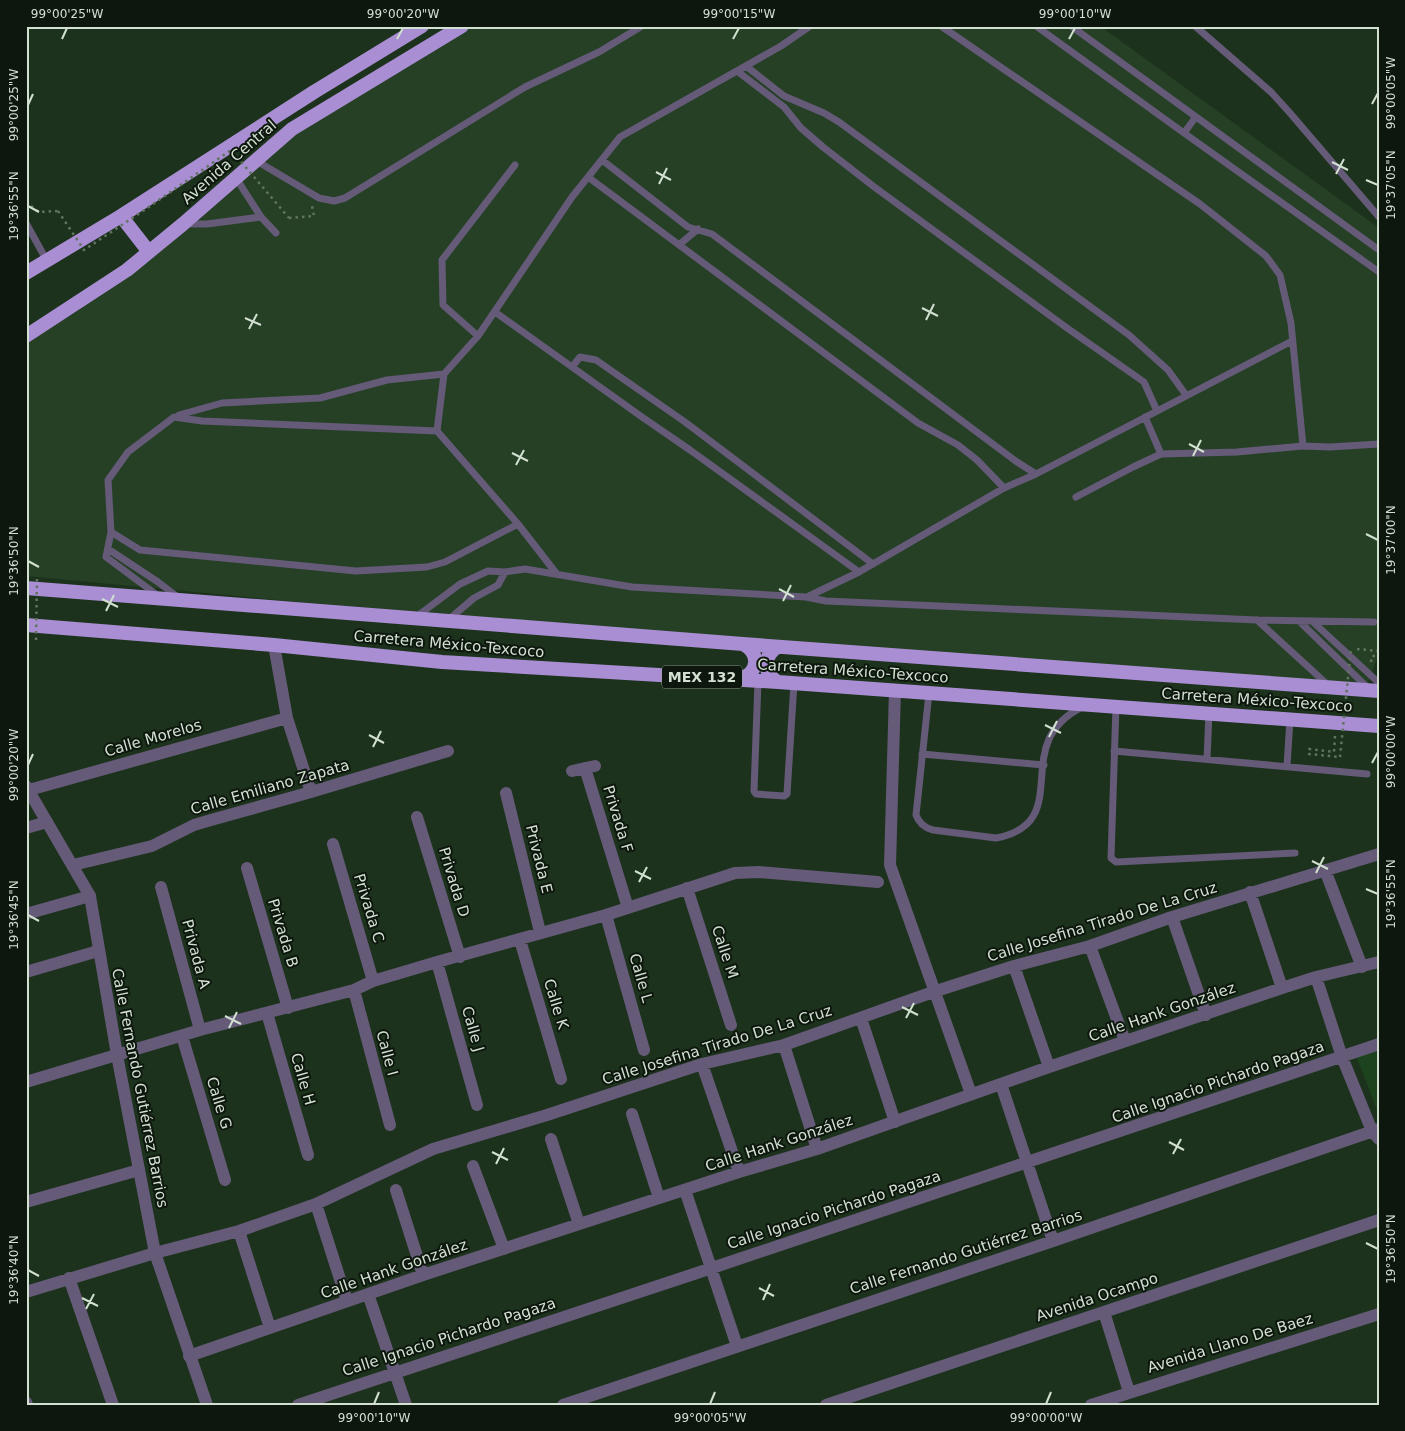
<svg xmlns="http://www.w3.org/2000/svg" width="1405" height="1431" viewBox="0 0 1405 1431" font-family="'DejaVu Sans',sans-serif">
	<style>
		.built { fill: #254025 }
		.green { fill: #1d421e }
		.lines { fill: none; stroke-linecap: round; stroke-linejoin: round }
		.path { stroke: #617461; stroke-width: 2.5; stroke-dasharray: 2.5 4; stroke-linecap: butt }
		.service { stroke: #655a78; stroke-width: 7 }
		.minor { stroke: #655a78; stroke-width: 12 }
		.tertiary { stroke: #655a78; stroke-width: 12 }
		.trunk { stroke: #a98ed3; stroke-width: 14 }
		.path-bridge { stroke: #617461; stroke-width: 2.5; stroke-dasharray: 2.5 4; stroke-linecap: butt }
		.ticks { fill: none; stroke: #d2e0d1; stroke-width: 2 }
		.labels { text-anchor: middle; stroke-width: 4; stroke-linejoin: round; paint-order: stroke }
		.shield { fill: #0d170d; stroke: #97a496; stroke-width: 1 }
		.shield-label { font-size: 14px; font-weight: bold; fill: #d2e0d1 }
		.street-label { font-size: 15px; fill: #d2e0d1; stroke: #0d170d }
		.neatline { fill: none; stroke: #d2e0d1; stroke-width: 2 }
		.ticks-label { font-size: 12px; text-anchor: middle; fill: #d2e0d1 }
	</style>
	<rect width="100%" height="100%" fill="#1c321c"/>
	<!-- built -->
	<path class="built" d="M475,26h625l279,202v425l-13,36 -1066,-87 -274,-26v-233l52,-32 72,-59 124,-108z"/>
	<!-- green -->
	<path class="green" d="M1379,1049v66l-23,-59z"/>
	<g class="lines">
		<!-- path -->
		<path class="path" d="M26,202l13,10 19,-1
			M289,218l25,-2 -2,-10
			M1357,649l22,2
			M1371,662l1,-6h7
			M1335,736l-1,16 -25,-3v5l31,3"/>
		<!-- service -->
		<path class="service" d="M941,26l259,178 66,52 14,19 11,48 12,123 27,1 49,-3
			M1036,26l148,107 11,-15
			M1071,26l308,224
			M1195,26l76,66 19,21 89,104
			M746,66l38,30 40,17 15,9 290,213 39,35 18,25
			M737,71l47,36 17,21 22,19 50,39 194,142 77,54 13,29
			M1184,133l195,139
			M255,160l64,38 15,3 11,-3 180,-111 74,-35 43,-26
			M602,160l86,67 24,7 305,228 19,12
			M588,177l330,246 40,22 19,15 27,28
			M236,178l25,39 15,16
			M26,223l21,38
			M185,224h22l54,-7
			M680,244l18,-15
			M495,312l147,105 48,33 169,122
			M478,336l-35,-31 -1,-45 73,-95
			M572,367l8,-10 16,3 89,62 188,142
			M179,415l43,-12 98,-5 67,-18 57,-6
			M1145,417l16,37
			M437,431l7,-57 34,-38 94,-139 48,-60 161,-91 29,-20
			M1076,497l57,-30 28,-13 76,-2 66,-6
			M518,524l-73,38 -18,5 -71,4 -216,-21 -29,-18 -3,-52 20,-28 46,-35 28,4 235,10 81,93 38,49
			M111,532l-5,25 51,38
			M108,549l50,33 21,16
			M807,597l52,-25 145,-84 32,-14 256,-133
			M416,617l44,-33 28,-13 17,1 20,-3 107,18 174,10 20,4 431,19 117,2
			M1257,620l71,65
			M447,621l27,-23 24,-13 7,-13
			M1299,621l70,68
			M1312,621l67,62
			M758,681l-4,110 2,3 28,2 3,-2 7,-111
			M929,693l-13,122c3,8 9,13 17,15l63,8c62,-12 36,-60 53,-99 7,-15 19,-25 33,-32
			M1116,706l-5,152 5,4 179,-9
			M1114,751l253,23
			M922,754l122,11
			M1207,759l2,-46
			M1287,766l3,-47"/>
		<!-- minor -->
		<path class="minor" d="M274,645l13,73 24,74
			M895,690l-5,175 81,229
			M585,768l43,140
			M572,771l23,-5
			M29,790l258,-72
			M506,793l34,139
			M417,817l43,140
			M26,828l21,-6
			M333,844l40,137
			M73,865l79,-19 42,-21 17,-5 100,-28 137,-41
			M247,868l41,140
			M1325,870l37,97
			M161,887l39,143
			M687,888l44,137
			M1250,892l32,96
			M26,914l64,-18
			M606,915l38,135
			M1172,917l34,98
			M520,940l41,139
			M1090,946l35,95
			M437,962l40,143
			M1014,966l35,101
			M26,972l72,-21
			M1316,977l26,80 30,74 7,8
			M354,990l36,135
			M267,1013l41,142
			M861,1018l34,104
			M182,1036l43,144
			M784,1045l33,104
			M702,1064l37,108
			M26,1082l174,-52 154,-40 19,-9 64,-19 169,-47 129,-42 24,-1 119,10
			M1001,1084l52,157
			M632,1114l27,84
			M551,1139l28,85
			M473,1166l31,83
			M396,1190l27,85
			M685,1190l52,156
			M26,1202l113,-32
			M316,1204l31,97
			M239,1231l31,97
			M69,1278l44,127
			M26,1292l129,-39 84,-22 77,-27 117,-55 114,-34 155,-51 82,-19 149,-53 81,-26 76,-20 82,-29 207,-63
			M368,1294l38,111
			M1104,1312l25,80
			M189,1356l234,-81 316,-103 78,-23 232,-82 233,-79 34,-11 63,-15
			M26,1402l1,3
			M298,1405l414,-137 667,-224
			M563,1405l490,-164 326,-112
			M826,1405l553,-185
			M1091,1405l288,-91"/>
		<!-- tertiary -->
		<path class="tertiary" d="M26,786l64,110 27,159 38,198 52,152"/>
		<!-- trunk -->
		<path class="trunk" d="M121,216l28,36
			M26,273l95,-57 193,-124 108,-66
			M26,336l101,-66 56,-46 109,-95 170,-103
			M26,588l717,56 636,47
			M26,625l248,20 168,17 336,20 601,44
			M777,647c-14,9 -14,27 1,35
			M741,679c18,-7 19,-26 2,-35"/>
		<!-- path-bridge -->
		<path class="path-bridge" d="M58,211l26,39 59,-39 88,-61 58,68
			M36,640l1,-62
			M1340,757l11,-109"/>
	</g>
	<!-- ticks -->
	<path class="ticks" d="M62,39l5,-11M397,39l6,-11M733,39l6,-11M1069,39l6,-11M1372,104l6,-11M28,105l5,-11M1332,162l16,8M656,172l15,8M1336,174l8,-15M1366,180l12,5M659,184l8,-16M28,206l11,6M922,308l16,8M245,318l16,7M926,320l8,-16M249,329l8,-15M1189,444l15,8M512,453l16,8M1193,456l8,-16M516,465l8,-15M1366,534l12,6M28,561l11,6M779,589l15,8M102,599l16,8M783,601l8,-16M106,611l8,-16M1045,725l16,8M369,735l15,8M1049,737l8,-16M373,747l8,-16M1372,763l6,-11M28,765l5,-11M1312,861l16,8M635,871l16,8M1316,873l8,-16M639,882l8,-15M1366,889l12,5M28,915l11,6M902,1007l16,8M225,1016l16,8M906,1018l8,-15M229,1028l8,-16M1169,1142l15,8M492,1152l16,8M1173,1154l8,-15M496,1164l8,-16M1366,1243l12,6M28,1270l11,6M759,1288l15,8M82,1298l16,8M763,1300l7,-16M86,1309l8,-15M374,1404l5,-12M710,1404l5,-12M1046,1404l5,-12"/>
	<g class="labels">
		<!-- shield labels -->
		<rect class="shield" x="662" y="665.5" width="80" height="23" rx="4"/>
		<g class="shield-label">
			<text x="702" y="682">MEX 132</text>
		</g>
		<!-- street labels -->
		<g class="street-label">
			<text transform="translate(229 162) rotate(-41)" y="5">Avenida Central</text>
			<text transform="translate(449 644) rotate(5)" y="5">Carretera México-Texcoco</text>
			<text transform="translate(853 671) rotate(4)" y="5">Carretera México-Texcoco</text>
			<text transform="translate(1257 700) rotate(4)" y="5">Carretera México-Texcoco</text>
			<text transform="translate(153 738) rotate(-16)" y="5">Calle Morelos</text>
			<text transform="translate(270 787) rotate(-16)" y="5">Calle Emiliano Zapata</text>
			<text transform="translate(618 819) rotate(73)" y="5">Privada F</text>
			<text transform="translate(539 859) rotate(76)" y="5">Privada E</text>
			<text transform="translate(454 882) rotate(73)" y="5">Privada D</text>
			<text transform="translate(369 908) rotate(73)" y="5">Privada C</text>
			<text transform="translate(1102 922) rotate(-17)" y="5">Calle Josefina Tirado De La Cruz</text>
			<text transform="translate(283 933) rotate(73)" y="5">Privada B</text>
			<text transform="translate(725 952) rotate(72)" y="5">Calle M</text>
			<text transform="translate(196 954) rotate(75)" y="5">Privada A</text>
			<text transform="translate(641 978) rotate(74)" y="5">Calle L</text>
			<text transform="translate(556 1004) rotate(73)" y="5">Calle K</text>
			<text transform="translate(1162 1012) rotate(-19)" y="5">Calle Hank González</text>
			<text transform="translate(473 1029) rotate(74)" y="5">Calle J</text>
			<text transform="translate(717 1045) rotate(-17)" y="5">Calle Josefina Tirado De La Cruz</text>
			<text transform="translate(387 1053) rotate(75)" y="5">Calle I</text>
			<text transform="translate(303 1079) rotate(74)" y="5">Calle H</text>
			<text transform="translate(1218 1082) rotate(-19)" y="5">Calle Ignacio Pichardo Pagaza</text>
			<text transform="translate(140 1088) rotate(79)" y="5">Calle Fernando Gutiérrez Barrios</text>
			<text transform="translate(219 1103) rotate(73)" y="5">Calle G</text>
			<text transform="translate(779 1143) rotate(-18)" y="5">Calle Hank González</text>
			<text transform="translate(834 1210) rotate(-18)" y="5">Calle Ignacio Pichardo Pagaza</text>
			<text transform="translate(966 1252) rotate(-18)" y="5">Calle Fernando Gutiérrez Barrios</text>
			<text transform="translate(394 1269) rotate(-19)" y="5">Calle Hank González</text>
			<text transform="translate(1097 1297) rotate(-18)" y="5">Avenida Ocampo</text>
			<text transform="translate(449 1337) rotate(-18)" y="5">Calle Ignacio Pichardo Pagaza</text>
			<text transform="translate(1230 1343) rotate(-17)" y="5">Avenida Llano De Baez</text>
		</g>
	</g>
	<!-- border -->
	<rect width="1405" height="1431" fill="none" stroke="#0d170d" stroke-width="55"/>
	<rect x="28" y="28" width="1350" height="1376" class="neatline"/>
	<g class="ticks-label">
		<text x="67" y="18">99°00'25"W</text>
		<text x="403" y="18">99°00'20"W</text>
		<text x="739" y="18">99°00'15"W</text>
		<text x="1075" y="18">99°00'10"W</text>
		<text transform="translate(1391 93) rotate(-90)" y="4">99°00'05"W</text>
		<text transform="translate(14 105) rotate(-90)" y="4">99°00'25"W</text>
		<text transform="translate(1391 185) rotate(-90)" y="4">19°37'05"N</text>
		<text transform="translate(14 206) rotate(-90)" y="4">19°36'55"N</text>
		<text transform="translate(1391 540) rotate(-90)" y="4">19°37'00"N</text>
		<text transform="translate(14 561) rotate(-90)" y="4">19°36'50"N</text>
		<text transform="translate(1391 752) rotate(-90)" y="4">99°00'00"W</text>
		<text transform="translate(14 765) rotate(-90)" y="4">99°00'20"W</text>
		<text transform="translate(1391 894) rotate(-90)" y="4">19°36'55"N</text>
		<text transform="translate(14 915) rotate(-90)" y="4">19°36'45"N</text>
		<text transform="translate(1391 1249) rotate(-90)" y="4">19°36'50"N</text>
		<text transform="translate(14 1270) rotate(-90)" y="4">19°36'40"N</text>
		<text x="374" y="1422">99°00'10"W</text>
		<text x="710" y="1422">99°00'05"W</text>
		<text x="1046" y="1422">99°00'00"W</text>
	</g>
</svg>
